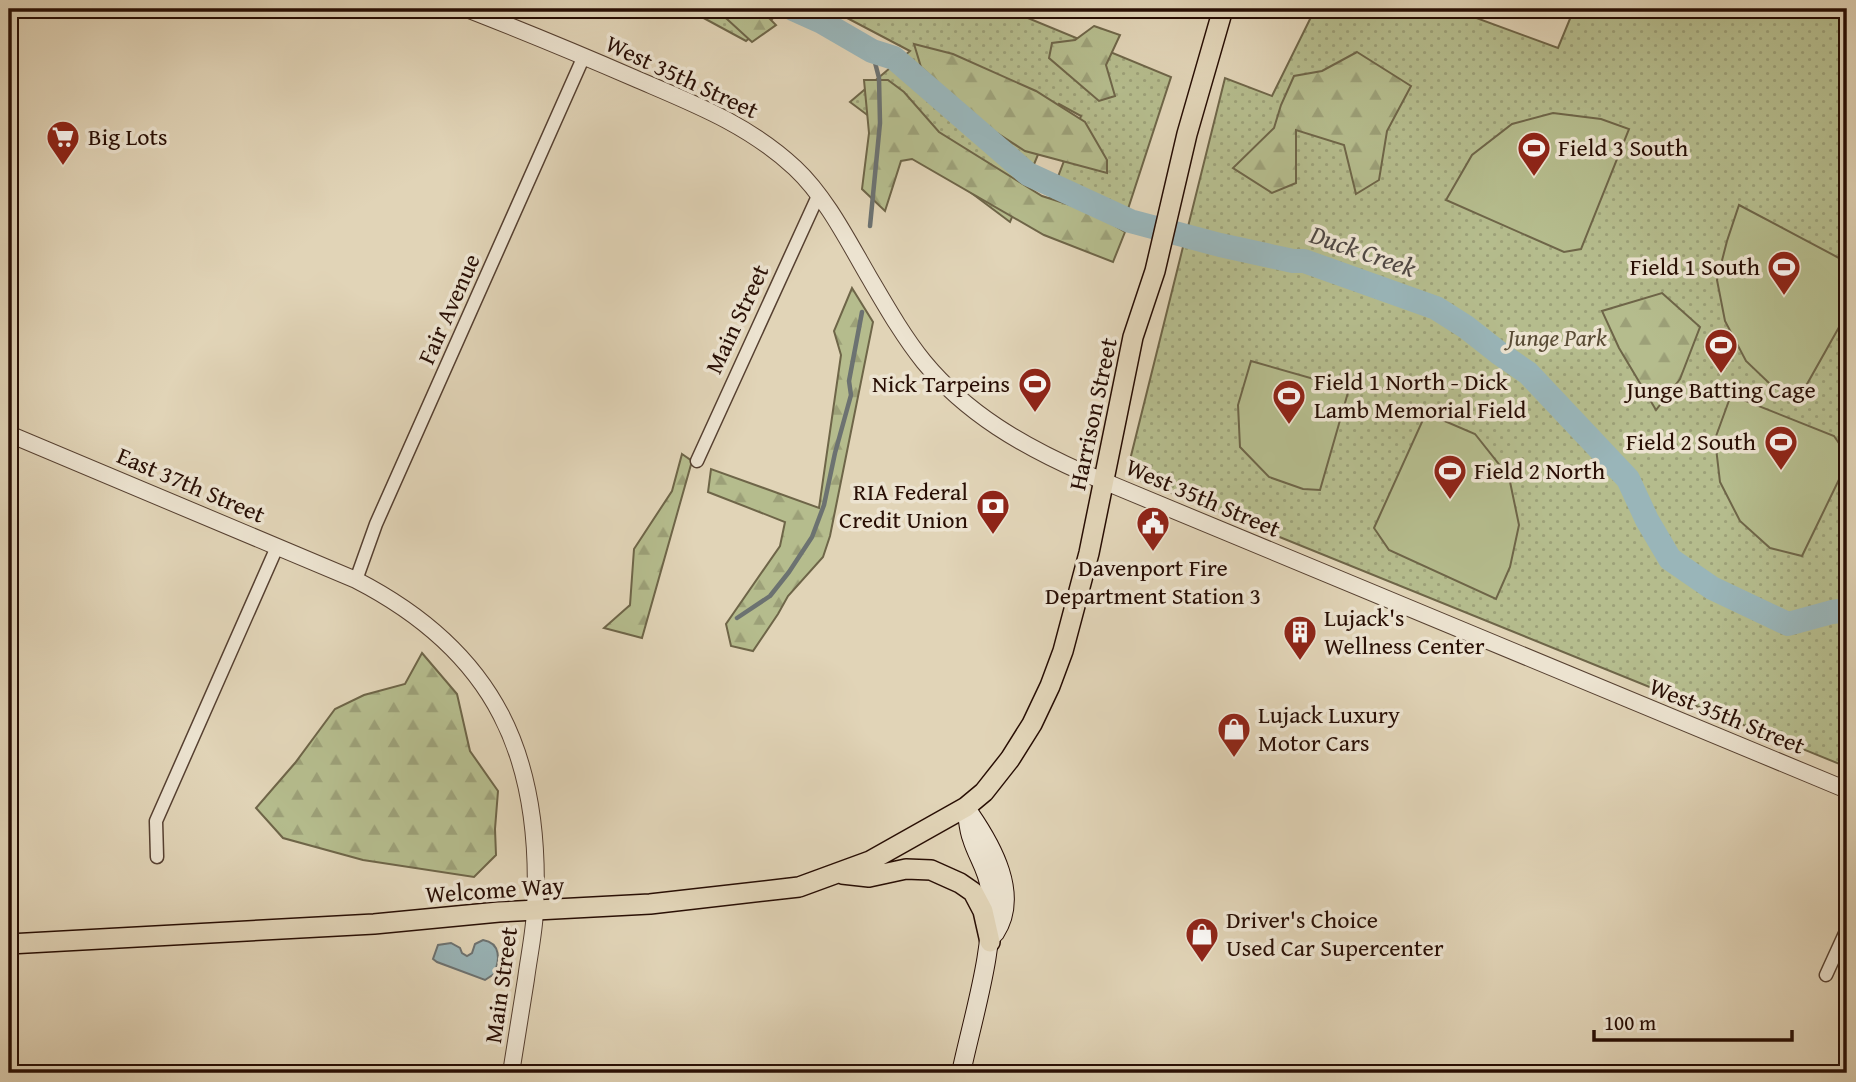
<svg xmlns="http://www.w3.org/2000/svg" width="1856" height="1082" viewBox="0 0 1856 1082" font-family="'Gentium Book Plus',serif">
	<style>
		.grass { fill: url(#grass-dots); stroke: #6e6548; stroke-width: 2 }
		.forest { fill: url(#forest-firs); stroke: #6e6548; stroke-width: 2 }
		.pitch { fill: #b5bc8d; stroke: #6e6548; stroke-width: 2 }
		.water { fill: #99b5b9; stroke: #6c7271; stroke-width: 2 }
		.lines { fill: none; stroke-linecap: round; stroke-linejoin: round }
		.stream { stroke: #6c7271; stroke-width: 4.5 }
		.river { stroke: #99b5b9; stroke-width: 24 }
		.minor-casing { stroke: #564031; stroke-width: 15 }
		.tertiary-casing { stroke: #564031; stroke-width: 18 }
		.secondary-casing { stroke: #280e04; stroke-width: 20 }
		.trunk-casing { stroke: #280e04; stroke-width: 22 }
		.minor { stroke: #ece3d0; stroke-width: 12 }
		.tertiary { stroke: #ece3d0; stroke-width: 16 }
		.secondary { stroke: #ece3d0; stroke-width: 18 }
		.trunk { stroke: #e1d4b7; stroke-width: 19 }
		.labels { text-anchor: middle; stroke-width: 7; stroke-linejoin: round; paint-order: stroke }
		.street-label { font-size: 24px; fill: #280e04; stroke: #ece3d0 }
		.poi-label { font-size: 24px; fill: #280e04; stroke: #ece3d0; text-anchor: start }
		.park-label { font-size: 24px; font-style: italic; fill: #594b34; stroke: #ece3d0 }
		.water-label { font-size: 26px; font-style: italic; fill: #504843; stroke: #ece3d0 }
	</style>
	<defs>
		<pattern id="grass-dots" width="8" height="8" patternUnits="userSpaceOnUse" patternTransform="scale(1.75)"><rect width="8" height="8" fill="#b5bc8d"/><path d="M2 2h.1M6 6h.1" fill="none" stroke="#9ca078" stroke-width="1.8" stroke-linecap="round"/></pattern>
		<pattern id="forest-firs" width="22" height="20" patternUnits="userSpaceOnUse" patternTransform="scale(1.75)"><rect width="22" height="20" fill="#b5bc8d"/><path d="M5 1l3.5 6h-7zM16 11l3.5 6h-7z" fill="#9ca078"/></pattern>
	</defs>
	<rect width="100%" height="100%" fill="#e1d4b7"/>
	<filter id="stains"><feTurbulence type="fractalNoise" baseFrequency=".00286" numOctaves="4"/><feColorMatrix values="0 0 0 0 .2 0 0 0 0 .09 0 0 0 0 .02 0 0 0 .5 -.17"/></filter>
	<radialGradient id="worn" r=".72"><stop offset=".6" stop-color="#630" stop-opacity="0"/><stop offset="1" stop-color="#630" stop-opacity=".3"/></radialGradient>
	<!-- grass -->
	<path class="grass" d="M687,9h97l-38,32z
		M830,9h176l165,68 -58,178 -74,-28 42,-111 -22,-12 -49,118 -160,-120 60,-51z
		M1315,9h137l106,39 16,-39h273v758l-708,-287 -9,-20 95,-382 47,18z"/>
	<!-- forest -->
	<path class="forest" d="M716,9h44l16,16 -24,17z
		M1094,26l26,9 -14,30 9,31 -16,5 -50,-43 3,-15 23,-3z
		M914,44l39,10 83,37 49,31 22,38v13l-82,-22 -45,-29 -59,-55z
		M1357,52l54,34 -24,45 -8,49 -23,14 -12,-49 -48,-15v53l-24,10 -39,-25 41,-40 7,-23 13,-29 28,-5z
		M864,80h24l16,12 35,40 103,64 50,16 33,20 -12,30 -69,-27 -132,-76 -11,2 -16,50 -23,-22 7,-56z
		M852,288l21,34 -43,214 -7,21 -35,39 -10,18 -25,37 -22,-5 -5,-22 54,-78 5,-24 -77,-30 3,-23 108,39 22,-153 -7,-24z
		M1662,293l38,34 -20,52 -24,31 -37,-62 -17,-37z
		M682,454l10,7 -50,177 -38,-10 26,-23 4,-56 38,-58z
		M422,653l35,41 13,57 28,40 -3,38 1,26 -22,22 -111,-17 -80,-22 -27,-30 39,-45 40,-54 29,-14 41,-11z"/>
	<!-- pitch -->
	<path class="pitch" d="M1553,113l48,6 28,10 -48,120 -17,3 -118,-52 26,-45 40,-31z
		M1739,205l100,53 8,7v48l-49,87 -29,-17 -23,-22 -21,-40 -8,-41 10,-39z
		M1251,361l98,28 -29,101 -17,-1 -34,-12 -29,-30 -2,-42z
		M1731,395l103,41 13,19v8l-45,93 -32,-8 -30,-27 -20,-39 -5,-43z
		M1426,413l49,21 34,43 10,48 -9,42 -14,32 -107,-49 -15,-22z"/>
	<!-- water -->
	<path class="water" d="M483,940c18,3 17,20 11,34l-9,6 -48,-18 -4,-3 5,-14 13,-2 9,5 2,5 5,3 5,-3 3,-9z"/>
	<g class="lines">
		<!-- stream -->
		<path class="stream" d="M870,226l10,-103 -1,-45 -7,-27
			M737,618l33,-22 19,-24 23,-35 12,-32 11,-52 16,-58 -2,-14 13,-69"/>
		<!-- river -->
		<path class="river" d="M793,9l29,13 50,29 22,7 134,116 102,47 90,24 73,16h11l132,47 30,19 33,26 29,20 100,106 19,41 23,39 42,29 76,36 44,-12 15,-2"/>
		<defs>
			<path id="minor" d="M697,461l121,-265
				M356,580l20,-56 208,-468
				M157,857l-1,-36 121,-274
				M1826,975l21,-46"/>
			<path id="tertiary" d="M467,9c56,22 112,45 167,69 58,25 114,46 161,90 31,29 53,73 74,109 17,29 34,59 55,85 43,52 99,84 160,111l763,317
				M9,434l347,146c140,72 187,177 179,331 -1,22 -6,45 -9,68 -5,31 -10,63 -15,94"/>
			<path id="secondary" d="M970,814c22,32 50,81 25,119
				M961,1073c12,-57 35,-127 29,-184 -2,-19 -13,-33 -18,-50 -4,-10 -4,-22 -6,-32"/>
			<path id="trunk" d="M842,874l27,3 37,-8 25,1 29,13 13,9 10,19 7,31
				M9,944l365,-20 125,-12 151,-8 149,-17 71,-26 96,-54 18,-15 26,-33 22,-35 18,-38 13,-35 26,-98 44,-216 22,-66 32,-137 36,-125"/>
		</defs>
		<!-- minor casing -->
		<use href="#minor" class="minor-casing"/>
		<!-- tertiary casing -->
		<use href="#tertiary" class="tertiary-casing"/>
		<!-- secondary casing -->
		<use href="#secondary" class="secondary-casing"/>
		<!-- trunk casing -->
		<use href="#trunk" class="trunk-casing"/>
		<!-- minor -->
		<use href="#minor" class="minor"/>
		<!-- tertiary -->
		<use href="#tertiary" class="tertiary"/>
		<!-- secondary -->
		<use href="#secondary" class="secondary"/>
		<!-- trunk -->
		<use href="#trunk" class="trunk"/>
	</g>
	<!-- icons -->
	<defs>
		<symbol id="supermarket-pin" viewBox="-11 -11 22 30"><path d="M0 17L-7.5 6A9.5 9.5 0 1 1 7.5 6Z" fill="#8f2418" stroke="#ece3d0"/><path d="M-6-5.5h2.5l.6 2H6L4.5 2H-2.5L-4.4-4H-6ZM-1.5 3.2a1.3 1.3 0 1 0 .1 0ZM3 3.2a1.3 1.3 0 1 0 .1 0Z" fill="#fff"/></symbol>
		<symbol id="stadium-pin" viewBox="-11 -11 22 30"><path d="M0 17L-7.5 6A9.5 9.5 0 1 1 7.5 6Z" fill="#8f2418" stroke="#ece3d0"/><path d="M0-5a6.5 5 0 1 0 0 10a6.5 5 0 1 0 0-10ZM-3.5-1.8h7v3.6h-7Z" fill="#fff"/></symbol>
		<symbol id="bank-pin" viewBox="-11 -11 22 30"><path d="M0 17L-7.5 6A9.5 9.5 0 1 1 7.5 6Z" fill="#8f2418" stroke="#ece3d0"/><path d="M-6-4H6V4H-6ZM0-2.3a2.3 2.3 0 1 0 0 4.6a2.3 2.3 0 1 0 0-4.6Z" fill="#fff"/></symbol>
		<symbol id="civic-pin" viewBox="-11 -11 22 30"><path d="M0 17L-7.5 6A9.5 9.5 0 1 1 7.5 6Z" fill="#8f2418" stroke="#ece3d0"/><path d="M-.6-6.5H3V-4.5H.6V-3L4-1V1h2V6H-6V1h2V-1L-.6-3ZM-1.2 2.5V6h2.4V2.5Z" fill="#fff"/></symbol>
		<symbol id="building-pin" viewBox="-11 -11 22 30"><path d="M0 17L-7.5 6A9.5 9.5 0 1 1 7.5 6Z" fill="#8f2418" stroke="#ece3d0"/><path d="M-4-6H4V6H1V3H-1V6H-4ZM-2.5-4.3h1.7v1.8h-1.7ZM.8-4.3h1.7v1.8H.8ZM-2.5-1h1.7V.8h-1.7ZM.8-1h1.7V.8H.8Z" fill="#fff"/></symbol>
		<symbol id="shop-pin" viewBox="-11 -11 22 30"><path d="M0 17L-7.5 6A9.5 9.5 0 1 1 7.5 6Z" fill="#8f2418" stroke="#ece3d0"/><path d="M-5-2.5h2.3a2.7 3.5 0 0 1 5.4 0H5L5.5 6h-11ZM-1.5-2.5h3a1.5 2.3 0 0 0-3 0Z" fill="#fff"/></symbol>
	</defs>
	<g fill-rule="evenodd">
		<use href="#supermarket-pin" x="44" y="118" width="38" height="52"/>
		<use href="#stadium-pin" x="1515" y="129" width="38" height="52"/>
		<use href="#stadium-pin" x="1765" y="248" width="38" height="52"/>
		<use href="#stadium-pin" x="1702" y="326" width="38" height="52"/>
		<use href="#stadium-pin" x="1016" y="365" width="38" height="52"/>
		<use href="#stadium-pin" x="1270" y="377" width="38" height="52"/>
		<use href="#stadium-pin" x="1762" y="423" width="38" height="52"/>
		<use href="#stadium-pin" x="1431" y="452" width="38" height="52"/>
		<use href="#bank-pin" x="974" y="487" width="38" height="52"/>
		<use href="#civic-pin" x="1134" y="504" width="38" height="52"/>
		<use href="#building-pin" x="1281" y="613" width="38" height="52"/>
		<use href="#shop-pin" x="1215" y="710" width="38" height="52"/>
		<use href="#shop-pin" x="1183" y="915" width="38" height="52"/>
	</g>
	<g class="labels">
		<!-- street labels -->
		<g class="street-label">
			<text transform="translate(682 77) rotate(25)" y="8">West 35th Street</text>
			<text transform="translate(449 309) rotate(-66)" y="8">Fair Avenue</text>
			<text transform="translate(737 319) rotate(-65)" y="8">Main Street</text>
			<text transform="translate(1093 414) rotate(-78)" y="8">Harrison Street</text>
			<text transform="translate(191 485) rotate(23)" y="8">East 37th Street</text>
			<text transform="translate(1203 498) rotate(23)" y="8">West 35th Street</text>
			<text transform="translate(1727 716) rotate(22)" y="8">West 35th Street</text>
			<text transform="translate(495 890) rotate(-4)" y="8">Welcome Way</text>
			<text transform="translate(501 985) rotate(-82)" y="8">Main Street</text>
		</g>
		<!-- poi labels -->
		<g class="poi-label">
			<text x="88" y="145">Big Lots</text>
			<text x="1558" y="156">Field 3 South</text>
			<text x="1760" y="275" text-anchor="end">Field 1 South</text>
			<text x="1314" y="390">Field 1 North - Dick<tspan x="1314" dy="28">Lamb Memorial Field</tspan></text>
			<text x="1010" y="392" text-anchor="end">Nick Tarpeins</text>
			<text x="1721" y="398" text-anchor="middle">Junge Batting Cage</text>
			<text x="1756" y="450" text-anchor="end">Field 2 South</text>
			<text x="1474" y="479">Field 2 North</text>
			<text x="968" y="500" text-anchor="end">RIA Federal<tspan x="968" dy="28">Credit Union</tspan></text>
			<text x="1153" y="576" text-anchor="middle">Davenport Fire<tspan x="1153" dy="28">Department Station 3</tspan></text>
			<text x="1324" y="626">Lujack's<tspan x="1324" dy="28">Wellness Center</tspan></text>
			<text x="1258" y="723">Lujack Luxury<tspan x="1258" dy="28">Motor Cars</tspan></text>
			<text x="1226" y="928">Driver's Choice<tspan x="1226" dy="28">Used Car Supercenter</tspan></text>
		</g>
		<!-- park labels -->
		<g class="park-label">
			<text x="1557" y="346">Junge Park</text>
		</g>
		<!-- water labels -->
		<g class="water-label">
			<text transform="translate(1363 251) rotate(19)" y="9">Duck Creek</text>
		</g>
	</g>
	<!-- margin -->
	<rect width="1856" height="1082" fill="none" stroke="#e1d4b7" stroke-width="35"/>
	<rect x="10" y="10" width="1835" height="1061" fill="none" stroke="#280e04" stroke-width="3.5"/>
	<rect x="18" y="18" width="1821" height="1047" fill="none" stroke="#280e04" stroke-width="2"/>
	<!-- scale -->
	<path d="M1594 1030v10h198v-10" fill="none" stroke="#280e04" stroke-width="3.5"/>
	<text x="1604" y="1030" font-size="21" fill="#280e04" stroke="#ece3d0" stroke-width="5" paint-order="stroke">100 m</text>
	<rect width="100%" height="100%" filter="url(#stains)"/>
	<rect width="100%" height="100%" fill="url(#worn)"/>
</svg>
